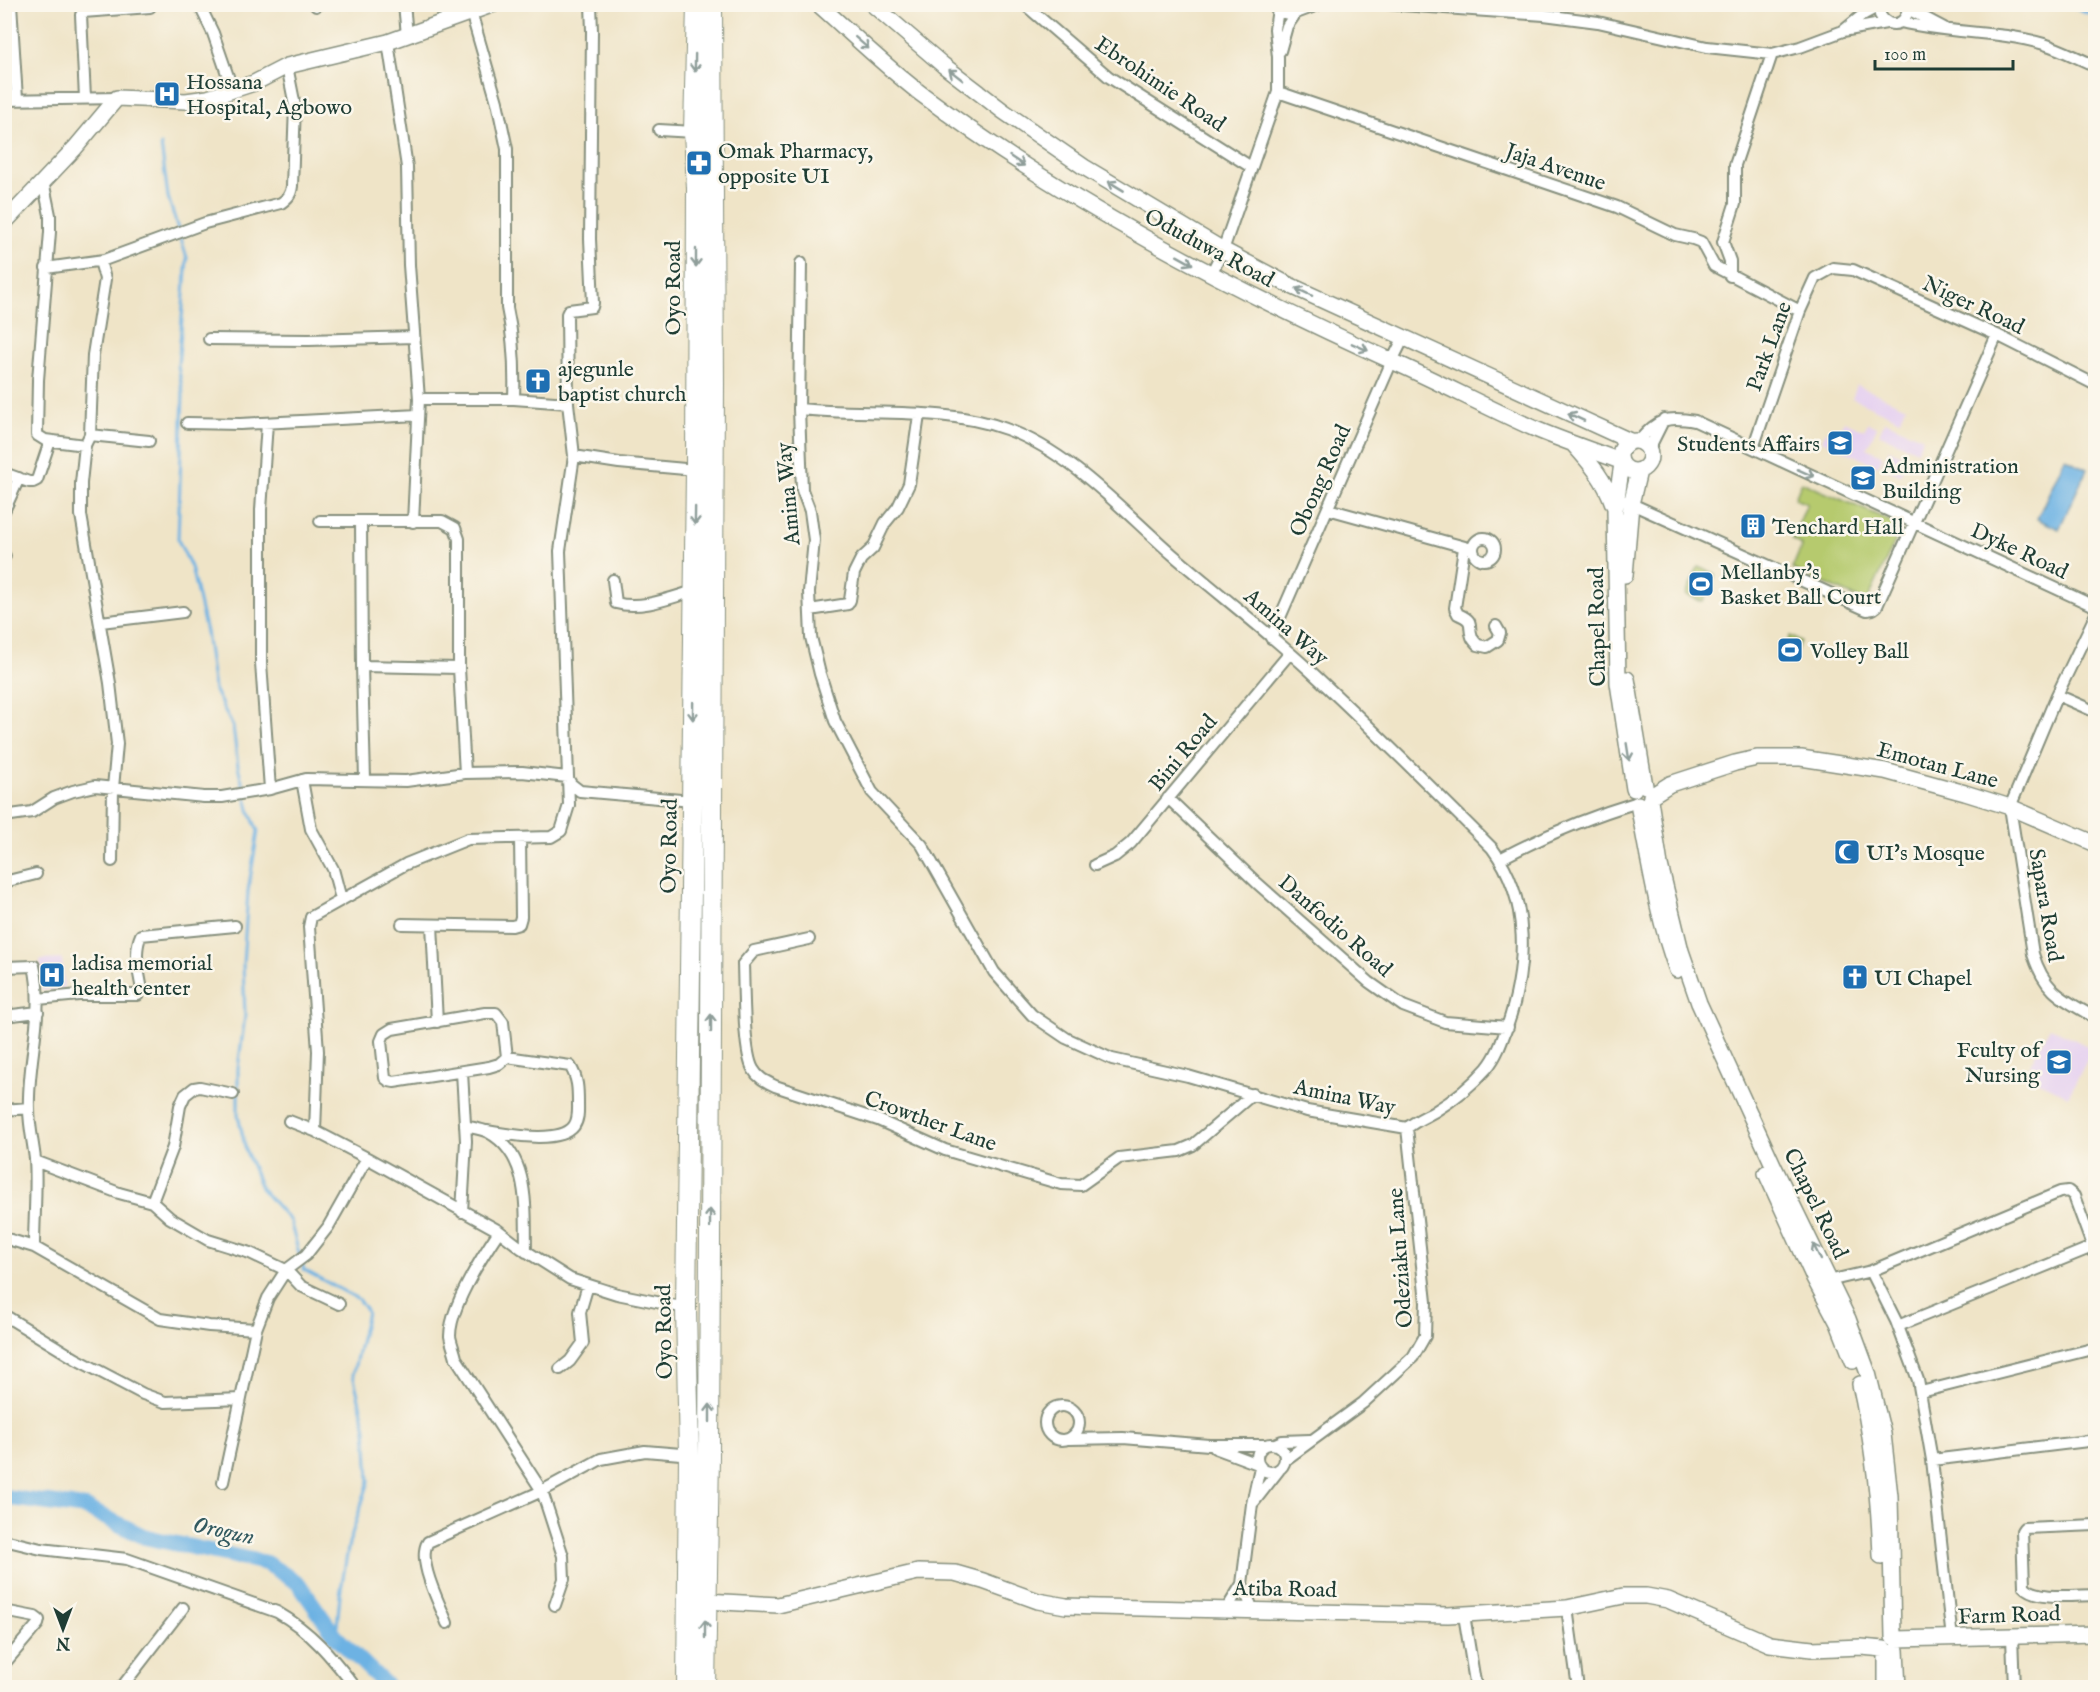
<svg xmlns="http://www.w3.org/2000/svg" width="2100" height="1692" viewBox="0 0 2100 1692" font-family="'IM FELL English',serif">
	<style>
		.built { fill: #e6d2f0 }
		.green { fill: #b6ca6e; stroke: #6a8451; stroke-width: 1.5 }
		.water { fill: #6db2e3; stroke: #46788c; stroke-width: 1.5 }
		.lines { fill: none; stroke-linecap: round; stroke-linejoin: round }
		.stream { stroke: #6db2e3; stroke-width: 3 }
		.river { stroke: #6db2e3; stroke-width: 16 }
		.street-casing { stroke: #87907e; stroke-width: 14 }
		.secondary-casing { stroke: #87907e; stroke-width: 18 }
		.highway-casing { stroke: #87907e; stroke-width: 22 }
		.street { stroke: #fff; stroke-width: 10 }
		.secondary { stroke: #fff; stroke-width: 15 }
		.highway { stroke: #fff; stroke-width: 20 }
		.oneway { stroke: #8f9e9a }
		.labels { text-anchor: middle; stroke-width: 5; stroke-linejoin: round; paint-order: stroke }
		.poi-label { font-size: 22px; fill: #1f3d34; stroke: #fbf7ec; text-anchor: start }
		.street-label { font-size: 22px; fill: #1f3d34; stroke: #fbf7ec }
		.water-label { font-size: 24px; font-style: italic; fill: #325a60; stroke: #fbf7ec }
	</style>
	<rect width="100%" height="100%" fill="#fbf7ec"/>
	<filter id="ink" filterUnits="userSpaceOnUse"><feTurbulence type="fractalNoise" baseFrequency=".0167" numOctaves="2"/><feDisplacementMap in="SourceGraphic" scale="12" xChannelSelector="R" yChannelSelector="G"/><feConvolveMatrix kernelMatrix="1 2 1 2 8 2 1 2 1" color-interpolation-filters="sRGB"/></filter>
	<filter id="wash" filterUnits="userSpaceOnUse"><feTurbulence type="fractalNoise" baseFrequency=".008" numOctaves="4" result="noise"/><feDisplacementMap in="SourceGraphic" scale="24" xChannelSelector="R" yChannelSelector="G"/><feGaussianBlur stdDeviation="1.35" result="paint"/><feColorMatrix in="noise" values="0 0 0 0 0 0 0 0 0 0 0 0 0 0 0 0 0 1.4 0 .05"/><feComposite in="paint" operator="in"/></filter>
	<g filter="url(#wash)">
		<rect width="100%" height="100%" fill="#efe4c7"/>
		<!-- built -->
		<path class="built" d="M1857,385l49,22 -6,13 -48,-22z
			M1844,421l20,9 4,-7 9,4 -10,21 16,8 -5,10 -56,-25 4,-10 14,6 2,-4 -2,-2z
			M1885,421l38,17 -6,13 -38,-17z
			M1889,449l19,9 -8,17 -19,-8z
			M62,959l2,30 -22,1 -2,-30z
			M2050,1027l43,22 -25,47 -43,-22z"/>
		<!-- green -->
		<path class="green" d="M1801,482l101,44 -35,76 -75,-33 10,-24 -10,-6 15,-35 -12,-5z
			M1698,567l18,7 -13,28 -17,-7z
			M1790,636l11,5 -10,22 -11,-5z"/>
		<!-- water -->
		<path class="water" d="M2065,458l22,11 -28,60 -22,-10z"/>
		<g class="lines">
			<!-- stream -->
			<path class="stream" d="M2066,4l30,12
				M161,145l7,52 19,61 -9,108 5,27 -5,147 13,27 15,65 8,57 19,38 5,39 12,47 8,18 -10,60 -5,73 2,52 -7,52v47l8,36 15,37 29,33 10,36
				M302,1263l2,7 54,29 9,13 -14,62 13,55 3,52 -20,62 -9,52 -4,42"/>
			<!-- river -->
			<path class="river" d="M4,1497l82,11 59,29 121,26 32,20 38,54 53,51"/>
		</g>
	</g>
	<g filter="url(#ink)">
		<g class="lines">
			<defs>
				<path id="street" d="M11,4l6,95
					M199,4l14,29 20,58
					M404,4l3,31
					M1024,4l85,73 142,90
					M1387,4l157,11 54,7 109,25 65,7 28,-7 43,-16 43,-8
					M1880,4v11c10,17 31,8 27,-11
					M1276,5l5,7 10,3 29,-11
					M316,6v-2
					M1908,9l36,19
					M471,12l26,90 10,47v159c7,31 8,60 7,91
					M1901,22c47,12 96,8 143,22 17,5 35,15 52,22
					M1843,31l21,-17 15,-8
					M388,42l19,125 2,98 10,134 -6,123
					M1280,51l7,-25 9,-13
					M1278,92l339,115 58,28 18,4 8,3 13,24 86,45
					M85,98l-4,-83 2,-3 67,-5
					M4,100l113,-2
					M659,130l35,2
					M43,181l7,34v17l-12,148 -1,55 8,5 40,5
					M100,261l5,18 -12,76 -3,80 -5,10 -4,38v32l29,168 7,61 -4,44 -1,73
					M46,268l58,-8 101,-37 76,-20c7,-5 10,-8 11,-17l3,-80 -8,-40
					M1211,274l12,-24 55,-158v-35l-3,-28 3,-20
					M1730,276v-15l-7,-19 12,-38v-39l37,-111
					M209,339l100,1 105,-3
					M419,399h95l54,4
					M799,409c65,7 146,-3 207,20 63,22 116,81 166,125 44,38 91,74 135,114 63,58 124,119 185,180 39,52 35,121 15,179 -5,14 -10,29 -20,41 -14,16 -35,33 -53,44 -9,5 -19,9 -27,16l-100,-17 -119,-35 -76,-17 -46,-21 -34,-23 -38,-43 -72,-127 -50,-53 -37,-71 -15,-47 -9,-37 -2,-45 5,-52 -4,-29 -8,-21 -3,-81 2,-146
					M187,423l53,1 178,-9
					M267,423l-6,87v153l9,126
					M90,435l59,6
					M1639,441c18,-22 28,-25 56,-20l401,186
					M1753,448l47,-137 15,-33 18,-10 20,2 144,65 99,50
					M1649,449l15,-30
					M574,456l45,7 77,7
					M4,473l25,9h4l4,-2 13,-39
					M1625,501l242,109 6,-1 4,-3 120,-271
					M1328,509l144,40
					M4,511l15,-33
					M320,521h122l13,7 4,11v129l6,105
					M361,521l1,145 3,114
					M1473 549a11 11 0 1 1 22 0a11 11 0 1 1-22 0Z
					M1464,548l-9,60 3,6c18,8 9,10 14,23 1,3 4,6 6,8l9,2 11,-7 2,-7 -4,-7
					M4,556h1
					M613,580l3,23c25,7 54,-5 78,-12
					M810,610l38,-6 2,-4 4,-27 7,-14 12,-11 12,-25 13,-16 11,-23 10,-69
					M2096,614l-39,81 -47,112 23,147c12,39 30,45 63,64
					M101,622l82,-10
					M1271,638l121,-277 12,-24
					M362,666l97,2
					M2057,695l39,17
					M302,780l9,49 22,40 8,30
					M1168,798l89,85 112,99 34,24 42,16 63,5
					M4,816l28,-4 22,-14 19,-7 22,-5 109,11h18l48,-8 36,-10 100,2 59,-8 57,-1 45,5 4,7 9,7 112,10
					M1500,859c44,-23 88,-42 135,-56
					M1095,865l20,-9 16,-13 159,-190
					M4,882l32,-8
					M402,924l110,2 7,-2 2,-7 -1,-79
					M432,925l5,97
					M809,939l-55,12 -11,13c1,23 0,87 10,105 5,9 12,12 22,17l103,34 67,30 116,34 20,1 38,-27 60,-7 14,-6 60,-51
					M4,967l30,-1c11,47 -7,95 -5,143 0,16 4,33 6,50 2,29 -1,59 -1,88
					M38,999l41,-4h59l4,-5c-3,-17 -9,-38 -1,-55l94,-9
					M485,1013h11l7,9 4,35 -8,7 -10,3 -95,15 -5,-1 -4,-3 -4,-37 3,-7 8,-5z
					M4,1016l34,-4
					M462,1072l4,69 -4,71
					M4,1110l25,-2
					M289,1121l26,10 52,27 132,73 22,17 49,31 47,15 69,14
					M465,1126c8,2 16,3 23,6 43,23 37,78 38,120
					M315,1131l3,-80 -9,-124 2,-10 95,-53 62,-25 83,-2 10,-6 8,-26 -9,-254 14,-95 -6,-53 -1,-89 2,-4 23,-3 1,-4 -3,-64 2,-208 -1,-27
					M487,1131c20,3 73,14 87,-5 5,-7 4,-16 4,-23 0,-14 0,-25 -8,-37l-63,-9
					M35,1161l84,32 33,9 18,16 38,22 42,13 36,17 15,16 38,18
					M152,1202l21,-55 7,-41 5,-11 9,-7 6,-1 33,7
					M499,1231c-16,24 -49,75 -49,105 1,7 5,16 6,22l86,133 21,65 1,23 -9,26
					M4,1238l30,9 126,72 49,7 47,3
					M1871,1271l25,50 22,59 14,80 20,179
					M1824,1282l47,-11 189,-79 8,-1 6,5 22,60
					M4,1315l72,44 67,35 22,8 76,-3
					M1898,1326l194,-79
					M560,1369l10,-8 13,-18 -3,-31 8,-27
					M1921,1392l175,-44
					M1045 1423a17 17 0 1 1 34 0a17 17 0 1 1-34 0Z
					M1069,1439l54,-1 86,7h55
					M1275,1444l7,-3 28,-1
					M1257 1458a14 14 0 1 1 28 0a14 14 0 1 1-28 0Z
					M1215,1448l43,16
					M1285,1460l78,-57 50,-46 12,-21 1,-34 -19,-174
					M1932,1460l164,-20
					M223,1482l33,-153 12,-31 18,-28 20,-15 22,-28 39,-69
					M1254,1502l25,-32
					M2096,1525l-72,3 -2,3 2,55c13,15 52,9 72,9
					M4,1540l37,9 86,10 150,53c35,20 54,44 79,76
					M1567,1608l11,80
					M1226,1610l16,-26
					M1253,1610l-11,-26 10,-80 8,-37
					M4,1611l31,6 4,3 -1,4 -34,40
					M1464,1615l12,73
					M447,1623c-7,-19 -31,-63 -19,-81l114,-51 59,-32 44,-8 48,4
					M2012,1637l2,51
					M121,1688l62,-80"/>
				<path id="secondary" d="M818,4c34,30 67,62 102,89 147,110 308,194 474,269 47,21 92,45 139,66 28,12 58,22 87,33
					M872,4l71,61 60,46 81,56 139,83 64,34 343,157
					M4,223l71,-75 42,-50 69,3 22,-3 46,-15 33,-17 101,-24 106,-38
					M1620 456a15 15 0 1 1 30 0a15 15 0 1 1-30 0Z
					M1574,445c17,19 31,35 39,59
					M1622,464l-7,46 3,173 16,106
					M1625,575l6,-71 8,-33
					M1627,679l18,107
					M1651,796l19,-12 65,-21 22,-5h44l84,13 80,22 45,14 86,37
					M1650,800l10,65 21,86 18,52 76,166 73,150 20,54 15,61 7,62 3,141
					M1638,804c11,56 19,113 39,166
					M1766,1173l48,105 24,45 15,38
					M1860,1384c13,58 19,113 21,172
					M705,1601l73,4 140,-33 37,1 28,8 55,20 28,5 33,1 349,8 119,-7 56,-12h23l22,4 102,44 42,5 49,-2 23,2
					M1896,1639l200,-5
					M1896,1650l2,38
					M1886,1651v37"/>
				<path id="highway" d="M687,1688l2,-233 -3,-147 10,-838 1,-282 -3,-56 3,-128
					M705,1688l4,-232 5,-1073 -2,-379"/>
			</defs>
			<!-- street casing -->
			<use href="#street" class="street-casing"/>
			<!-- secondary casing -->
			<use href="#secondary" class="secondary-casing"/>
			<!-- highway casing -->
			<use href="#highway" class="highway-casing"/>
			<!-- street -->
			<use href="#street" class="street"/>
			<!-- secondary -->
			<use href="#secondary" class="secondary"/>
			<!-- highway -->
			<use href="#highway" class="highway"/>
		</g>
		<!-- one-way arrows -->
		<defs><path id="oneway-shaft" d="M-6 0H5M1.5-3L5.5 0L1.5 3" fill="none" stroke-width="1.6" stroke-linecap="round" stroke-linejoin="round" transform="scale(1.5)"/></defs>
		<g class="oneway">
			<use href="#oneway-shaft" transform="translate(862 43) rotate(41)"/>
			<use href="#oneway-shaft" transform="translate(695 63) rotate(91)"/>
			<use href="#oneway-shaft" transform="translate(956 75) rotate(-142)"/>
			<use href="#oneway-shaft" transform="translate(1017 161) rotate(34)"/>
			<use href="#oneway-shaft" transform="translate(1116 186) rotate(-149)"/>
			<use href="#oneway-shaft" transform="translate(696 258) rotate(90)"/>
			<use href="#oneway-shaft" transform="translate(1185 260) rotate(29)"/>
			<use href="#oneway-shaft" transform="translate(1304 292) rotate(-155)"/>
			<use href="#oneway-shaft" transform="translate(1360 347) rotate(24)"/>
			<use href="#oneway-shaft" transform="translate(1576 417) rotate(-155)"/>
			<use href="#oneway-shaft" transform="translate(1806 473) rotate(24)"/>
			<use href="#oneway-shaft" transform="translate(695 516) rotate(91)"/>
			<use href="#oneway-shaft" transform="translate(693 711) rotate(91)"/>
			<use href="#oneway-shaft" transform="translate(1628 752) rotate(81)"/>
			<use href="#oneway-shaft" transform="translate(711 1023) rotate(-90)"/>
			<use href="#oneway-shaft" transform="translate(710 1218) rotate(-90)"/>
			<use href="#oneway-shaft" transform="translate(1817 1252) rotate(-116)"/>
			<use href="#oneway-shaft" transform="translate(710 1413) rotate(-90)"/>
			<use href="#oneway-shaft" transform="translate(705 1629) rotate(-90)"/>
		</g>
	</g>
	<!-- icons -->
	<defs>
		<symbol id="hospital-square" viewBox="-11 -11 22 22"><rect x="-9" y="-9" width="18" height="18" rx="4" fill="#1f6fb2" stroke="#fbf7ec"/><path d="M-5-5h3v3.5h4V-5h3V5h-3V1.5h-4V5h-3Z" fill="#fff"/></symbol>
		<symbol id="pharmacy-square" viewBox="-11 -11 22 22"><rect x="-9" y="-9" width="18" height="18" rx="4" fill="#1f6fb2" stroke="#fbf7ec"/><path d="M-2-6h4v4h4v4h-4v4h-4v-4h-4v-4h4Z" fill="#fff"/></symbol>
		<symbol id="church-square" viewBox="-11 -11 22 22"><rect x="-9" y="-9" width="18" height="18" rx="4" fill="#1f6fb2" stroke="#fbf7ec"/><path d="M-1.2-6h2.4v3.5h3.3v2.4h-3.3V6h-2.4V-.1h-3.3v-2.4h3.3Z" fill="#fff"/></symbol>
		<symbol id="university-square" viewBox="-11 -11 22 22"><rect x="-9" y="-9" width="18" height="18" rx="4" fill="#1f6fb2" stroke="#fbf7ec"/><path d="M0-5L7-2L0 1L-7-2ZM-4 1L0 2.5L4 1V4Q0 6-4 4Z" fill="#fff"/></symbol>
		<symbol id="building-square" viewBox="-11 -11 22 22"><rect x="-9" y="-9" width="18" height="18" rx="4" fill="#1f6fb2" stroke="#fbf7ec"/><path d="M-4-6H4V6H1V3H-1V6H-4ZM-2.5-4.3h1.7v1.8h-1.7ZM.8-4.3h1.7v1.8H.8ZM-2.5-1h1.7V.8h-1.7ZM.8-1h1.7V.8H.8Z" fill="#fff"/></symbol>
		<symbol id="stadium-square" viewBox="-11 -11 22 22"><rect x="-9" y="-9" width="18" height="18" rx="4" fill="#1f6fb2" stroke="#fbf7ec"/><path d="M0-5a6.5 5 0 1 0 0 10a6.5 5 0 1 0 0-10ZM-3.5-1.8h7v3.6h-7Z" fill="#fff"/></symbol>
		<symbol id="mosque-square" viewBox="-11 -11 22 22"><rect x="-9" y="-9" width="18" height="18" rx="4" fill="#1f6fb2" stroke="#fbf7ec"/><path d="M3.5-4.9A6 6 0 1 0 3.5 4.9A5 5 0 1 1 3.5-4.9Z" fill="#fff"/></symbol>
	</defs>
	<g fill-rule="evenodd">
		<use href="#hospital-square" x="152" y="79" width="30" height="30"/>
		<use href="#pharmacy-square" x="684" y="148" width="30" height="30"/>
		<use href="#church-square" x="523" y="366" width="30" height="30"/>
		<use href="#university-square" x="1825" y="428" width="30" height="30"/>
		<use href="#university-square" x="1848" y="463" width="30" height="30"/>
		<use href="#building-square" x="1738" y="511" width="30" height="30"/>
		<use href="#stadium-square" x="1686" y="569" width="30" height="30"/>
		<use href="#stadium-square" x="1775" y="635" width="30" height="30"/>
		<use href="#mosque-square" x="1832" y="837" width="30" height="30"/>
		<use href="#hospital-square" x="37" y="960" width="30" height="30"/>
		<use href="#church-square" x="1840" y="962" width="30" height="30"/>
		<use href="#university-square" x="2044" y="1047" width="30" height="30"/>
	</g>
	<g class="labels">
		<!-- poi labels -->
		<g class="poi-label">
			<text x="186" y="89">Hossana<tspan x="186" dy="25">Hospital, Agbowo</tspan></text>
			<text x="718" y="158">Omak Pharmacy,<tspan x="718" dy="25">opposite UI</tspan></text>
			<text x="558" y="376">ajegunle<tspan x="558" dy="25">baptist church</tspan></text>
			<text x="1820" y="451" text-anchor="end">Students Affairs</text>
			<text x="1882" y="473">Administration<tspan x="1882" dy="25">Building</tspan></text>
			<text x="1772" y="534">Tenchard Hall</text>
			<text x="1720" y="579">Mellanby's<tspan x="1720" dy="25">Basket Ball Court</tspan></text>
			<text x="1810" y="658">Volley Ball</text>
			<text x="1866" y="860">UI's Mosque</text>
			<text x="72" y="970">ladisa memorial<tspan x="72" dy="25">health center</tspan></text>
			<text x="1874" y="985">UI Chapel</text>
			<text x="2040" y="1057" text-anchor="end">Fculty of<tspan x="2040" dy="25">Nursing</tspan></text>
		</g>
		<!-- street labels -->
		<g class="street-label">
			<text transform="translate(1161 83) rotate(34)" y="8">Ebrohimie Road</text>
			<text transform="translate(1556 166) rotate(19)" y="8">Jaja Avenue</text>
			<text transform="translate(1210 247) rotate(28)" y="8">Oduduwa Road</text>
			<text transform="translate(672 288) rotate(-90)" y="8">Oyo Road</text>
			<text transform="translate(1974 304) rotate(25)" y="8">Niger Road</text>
			<text transform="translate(1768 346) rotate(-70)" y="8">Park Lane</text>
			<text transform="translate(1319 480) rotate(-66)" y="8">Obong Road</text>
			<text transform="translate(787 494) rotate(-95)" y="8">Amina Way</text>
			<text transform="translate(2020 550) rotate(25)" y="8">Dyke Road</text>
			<text transform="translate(1287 626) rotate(41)" y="8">Amina Way</text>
			<text transform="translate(1596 627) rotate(-91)" y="8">Chapel Road</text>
			<text transform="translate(1182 752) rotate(-50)" y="8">Bini Road</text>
			<text transform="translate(1938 764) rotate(15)" y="8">Emotan Lane</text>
			<text transform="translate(668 846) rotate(-89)" y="8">Oyo Road</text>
			<text transform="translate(2047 905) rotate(80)" y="8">Sapara Road</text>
			<text transform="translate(1336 925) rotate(41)" y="8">Danfodio Road</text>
			<text transform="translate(1345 1096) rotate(12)" y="8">Amina Way</text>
			<text transform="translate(931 1120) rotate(20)" y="8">Crowther Lane</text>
			<text transform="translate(1817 1203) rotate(64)" y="8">Chapel Road</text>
			<text transform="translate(1399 1258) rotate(-94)" y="8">Odeziaku Lane</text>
			<text transform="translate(663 1332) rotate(-91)" y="8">Oyo Road</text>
			<text transform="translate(1285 1588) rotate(1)" y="8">Atiba Road</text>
			<text transform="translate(2009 1614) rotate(-2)" y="8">Farm Road</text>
		</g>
		<!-- water labels -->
		<g class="water-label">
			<text transform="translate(224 1530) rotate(12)" y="8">Orogun</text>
		</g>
	</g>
	<!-- margin -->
	<rect width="2100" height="1692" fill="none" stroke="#fbf7ec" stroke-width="24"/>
	<!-- north arrow -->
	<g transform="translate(63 1629) rotate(180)" stroke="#fbf7ec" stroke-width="4.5" paint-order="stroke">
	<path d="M0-4.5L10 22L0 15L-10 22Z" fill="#1f3d34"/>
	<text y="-9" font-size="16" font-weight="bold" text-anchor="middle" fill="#1f3d34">N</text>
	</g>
	<!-- scale -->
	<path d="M1875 60v9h138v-9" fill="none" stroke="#1f3d34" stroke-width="3"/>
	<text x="1884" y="60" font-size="18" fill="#1f3d34" stroke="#fbf7ec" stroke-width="4.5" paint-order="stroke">100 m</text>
</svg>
